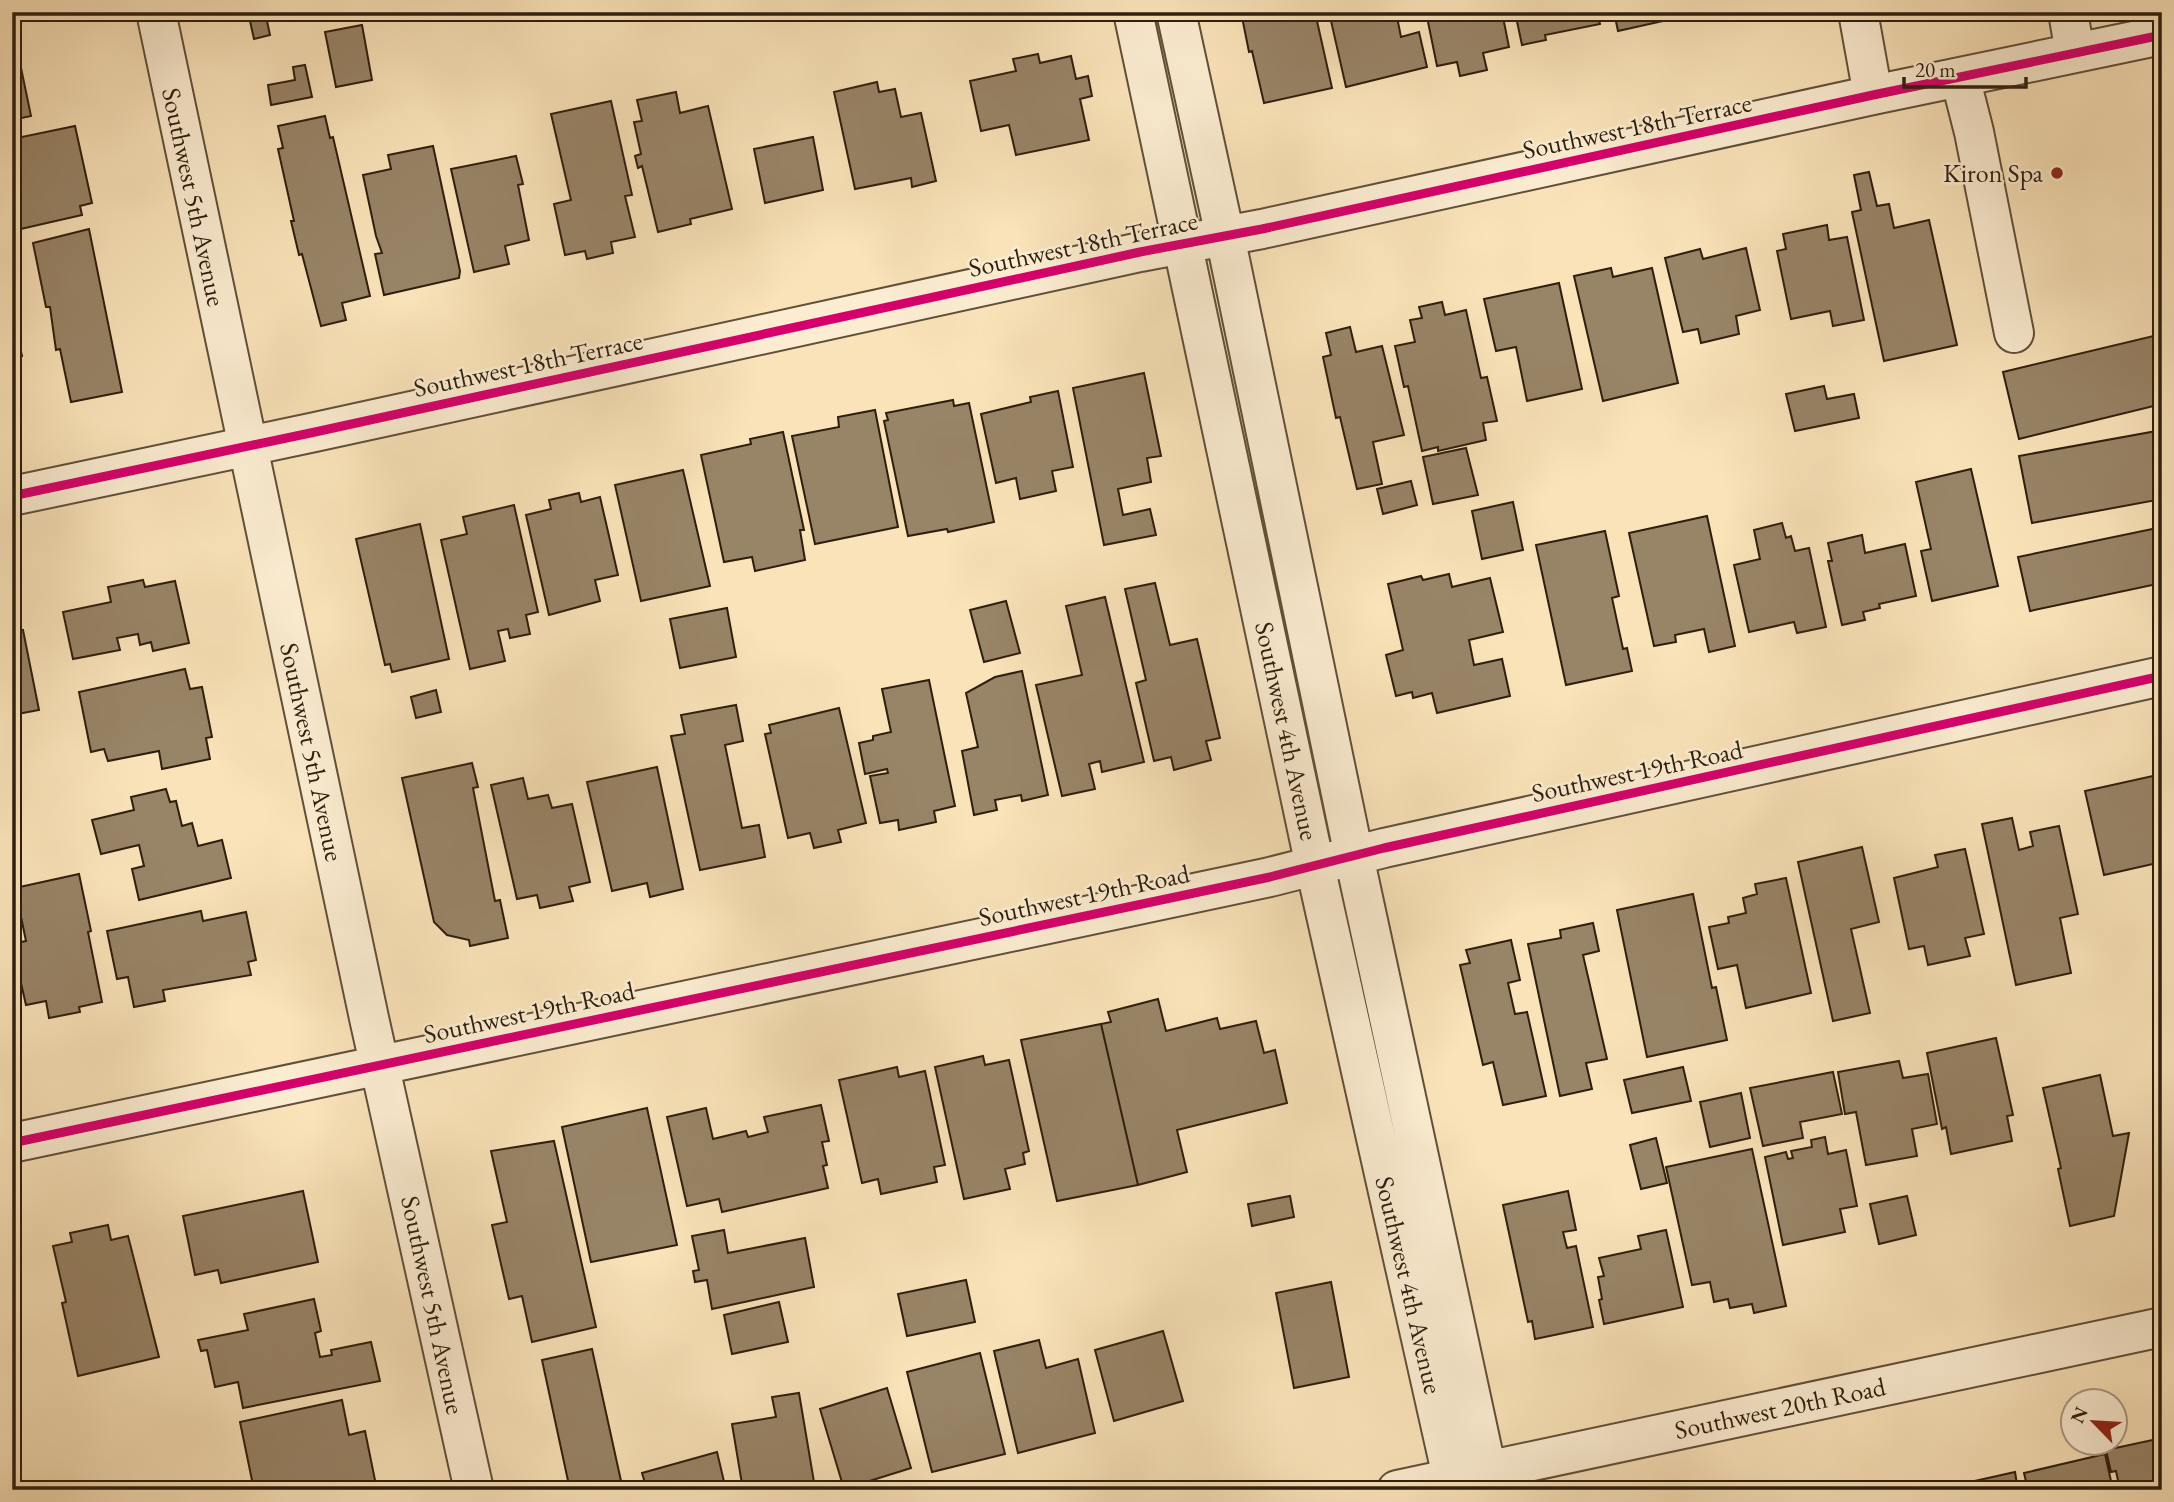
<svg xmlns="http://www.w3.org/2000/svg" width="2174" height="1502" viewBox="0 0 2174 1502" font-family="'EB Garamond',serif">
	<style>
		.building { fill: #988467; stroke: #2e1e0e; stroke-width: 2 }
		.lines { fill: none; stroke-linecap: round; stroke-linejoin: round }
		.minor-casing { stroke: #614f39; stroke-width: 42 }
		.minor { stroke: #fcedd2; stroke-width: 38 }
		.cycleway-casing { stroke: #fcedd2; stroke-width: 13 }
		.cycleway { stroke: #d6006c; stroke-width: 9 }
		.poi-dot { fill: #8f2418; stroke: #fcedd2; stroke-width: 2.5 }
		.labels { text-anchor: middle; stroke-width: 5; stroke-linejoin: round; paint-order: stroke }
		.street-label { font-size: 26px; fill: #2e1e0e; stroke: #fcedd2 }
		.poi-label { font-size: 26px; fill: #2e1e0e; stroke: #fcedd2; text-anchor: end }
	</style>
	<rect width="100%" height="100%" fill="#fae3b9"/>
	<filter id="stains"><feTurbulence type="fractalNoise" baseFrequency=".00286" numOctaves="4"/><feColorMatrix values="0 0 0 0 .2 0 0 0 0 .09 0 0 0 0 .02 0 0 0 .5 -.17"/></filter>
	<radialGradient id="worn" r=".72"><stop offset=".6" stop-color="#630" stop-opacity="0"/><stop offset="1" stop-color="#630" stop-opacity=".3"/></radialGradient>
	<!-- building -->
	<path class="building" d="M12,12h34v1l-34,7z
		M248,12h33l1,6 -15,3 3,14 -16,4z
		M1241,12h74l17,76 -68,15 -12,-52 -3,1z
		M1329,12h67l5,25 18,-5 8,35 -81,20z
		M1426,12h76l7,35 -26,6 4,17 -27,6 -3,-14 -20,4z
		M1515,12h82l3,12 -55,11 1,5 -24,5z
		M1614,12h89l-85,19z
		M362,25l10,55 -36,7 -11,-55z
		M15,39l16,77 -19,4v-80z
		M1038,54l2,9 31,-7 5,23 12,-3 4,20 -12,3 9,41 -73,15 -7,-30 -28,6 -11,-50 46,-10 -3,-12z
		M305,65l7,32 -41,8 -3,-20 27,-5 -2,-13z
		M877,82l2,10 16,-3 6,28 20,-4 15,68 -24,6 -1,-9 -56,11 -21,-97z
		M676,92l4,21 28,-7 24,103 -42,10 1,5 -33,8 -16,-66 -4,2 -3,-12 6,-2 -7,-32 8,-1 -5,-21z
		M611,101l21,94 -7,1 10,41 -24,5 2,11 -26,6 -2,-8 -20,4 -11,-51 17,-4 -20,-86z
		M325,116l5,22 3,-1 37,159 -28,7 4,17 -25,6 -19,-72 -3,1 -8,-34h3l-16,-72 5,-1 -5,-22z
		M75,126l17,77 -12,3 2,9 -70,16v-92z
		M813,137l10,53 -58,13 -11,-54z
		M433,146l27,125 -1,7 -75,17 -9,-41 7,-1 -6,-17 -13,-61 28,-6 -3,-14z
		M516,156l7,28 -5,1 11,55 -24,6 4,18 -35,8 -23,-103z
		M1869,172l8,34 12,-2 5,24 35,-8 28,125 -73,16 -32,-149 9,-2 -7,-35z
		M1827,225l2,15 18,-3 17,83 -31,6 -3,-15 -39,8 -14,-68 9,-2 -3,-15z
		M89,229l33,163 -51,10 -11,-53 -4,1 -6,-43h-4l-13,-64z
		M1746,248l14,62 -24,6 3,18 -38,9 -3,-14 -15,3 -18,-74 35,-9 3,10z
		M1611,268l2,9 39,-9 26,115 -75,18 -29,-125z
		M1559,283l23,106 -55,12 -11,-54 -20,4 -12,-52z
		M1442,302l3,13 21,-5 15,68 6,-1 10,44 -14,2 3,17 -48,11v-4l-16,4 -14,-65 -4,1 -9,-41 20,-4 -5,-22 12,-2 -3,-11z
		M12,325h3l7,31 -10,2z
		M1350,327l6,25 26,-6 22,89 -31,7 9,42 -25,5 -17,-72 -4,1 -13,-61 8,-2 -5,-22z
		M2162,334v70l-143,35 -16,-67z
		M1144,373l17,83 -14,2 4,24 -33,7 5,26 27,-6 6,26 -52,10 -31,-157z
		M1824,386l3,13 27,-5 5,24 -64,13 -9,-37z
		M1058,391l15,76 -21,4 4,20 -36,8 -4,-21 -20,5 -15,-69 50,-12 -1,-5z
		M953,400l1,6 15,-3 25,119 -46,10 -1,-3 -39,7 -24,-115 4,-1 -2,-7z
		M875,410l23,117 -83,17 -23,-108 47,-9 -1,-10z
		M2162,430v69l-130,24 -13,-67z
		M783,432l21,98h-4l5,30 -50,11 -3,-14 -28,5 -23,-107 50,-11 -1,-5z
		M1466,448l12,47 -45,9 -10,-47z
		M1971,469l27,117 -66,15 -11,-50 10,-2 -15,-67z
		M683,470l27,116 -69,15 -26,-116z
		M1411,481l6,24 -34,9 -6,-25z
		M579,493l2,9 19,-5 18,78 -23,5 5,21 -51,14 -23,-100 25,-6 -2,-9z
		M1513,502l10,48 -41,9 -10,-48z
		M514,505l24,107 -12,3 4,19 -20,4 -2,-9 -10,2 7,30 -35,8 -29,-129 26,-6 -4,-17z
		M1707,516l28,130 -26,6 -5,-23 -29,6 1,7 -22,4 -25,-113z
		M1782,523l4,15 5,-2 4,15 14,-3 17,79 -29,6 -3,-11 -45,10 -15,-67 26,-6 -6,-29z
		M420,524l29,135 -57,13 -2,-8 -5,1 -29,-126z
		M2162,527v56l-132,28 -12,-54z
		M1605,531l14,65 -7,2 11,51 4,-1 5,23 -66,14 -30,-140z
		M1862,535l3,18 40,-9 11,52 -37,8 1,4 -17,4 2,8 -23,5 -14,-64h4l-4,-18z
		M1449,574l3,13 38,-9 13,54 -34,8 5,25 28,-6 8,37 -73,17 -5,-20 -19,5 -1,-6 -16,4 -10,-41 17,-5 -15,-66 33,-8 2,4z
		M143,580l2,7 30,-6 14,62 -36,8 -2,-9 -11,3 -2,-11 -21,4 3,12 -47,9 -10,-47 48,-10 -3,-15z
		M1155,583l15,62 27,-6 23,99 -14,3 5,19 -37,10 -3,-13 -17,4 -18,-78 10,-3 -21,-91z
		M1105,597l39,165 -42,10 -2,-11 -11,3 6,25 -33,7 -26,-111 46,-10 -16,-69z
		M1006,601l14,52 -36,9 -14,-52z
		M727,608l9,49 -56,11 -10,-49z
		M23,630l16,80 -27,5v-83z
		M185,669l5,20 12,-2 10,50 -6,1 4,21 -48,10 -3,-18 -51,10 -4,-12 -13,3 -12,-60z
		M1022,671l26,124 -26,6 -1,-6 -26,5 2,10 -23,5 -12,-64 16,-4 -12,-54 29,-16z
		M929,680l26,126 -21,5 2,11 -37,8 -1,-10 -18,3 -10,-47 18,-3 -1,-4 -22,5 -6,-31 14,-3v-4l18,-4 -9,-43z
		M436,690l5,22 -25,6 -5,-21z
		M736,705l7,36 -18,4 17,83 17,-3 6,32 -65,13 -29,-134 14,-2 -4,-19z
		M839,708l27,115 -28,7 3,12 -27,6 -4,-15 -22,5 -23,-104 6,-1 -2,-8z
		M472,763l6,24 -5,1 22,113 5,-1 8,38 -38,8 -1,-6 -22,-5 -13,-13 -32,-144z
		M657,767l26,122 -33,8 -3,-14 -35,8 -25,-109z
		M2162,774v88l-58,13 -19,-84z
		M523,778l5,21 20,-4 4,13 20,-4 18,78 -21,5 4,14 -33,7 -3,-13 -20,4 -26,-114z
		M166,789l4,13 6,-1 6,25 10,-3 6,23 24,-6 9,38 -92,22 -7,-31 12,-3 -5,-21 -38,9 -9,-34 42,-10 -3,-13z
		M2012,818l7,32 14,-4 -3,-14 29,-6 19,88 -18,4 11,55 -55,12 -34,-161z
		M1862,847l17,75 -28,7 19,84 -37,8 -35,-159z
		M1965,849l19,85 -19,4 5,18 -42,9 -4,-19 -15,3 -15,-71 44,-11 -3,-12z
		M79,874l12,57 -3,1 14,70 -23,5 1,5 -31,6 -3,-17 -20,4 -14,-61 14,-3 -11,-53z
		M1786,878l25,115 -65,15 -9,-43 -19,4 -9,-42 20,-4 -1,-6 18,-4 -3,-15 14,-4 -2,-10z
		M1693,894l19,94 4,-1 11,53 -80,17 -30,-147z
		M201,911l2,10 43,-9 10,48 -8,2 3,13 -88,15 2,11 -31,6 -6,-30 -11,2 -10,-48z
		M1593,923l6,28 -16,4 24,104 -21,4 6,26 -32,7 -32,-152 33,-6 -1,-8z
		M1511,940l9,40 -12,3 7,31 12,-2 19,84 -43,9 -10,-43 -10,3 -23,-100 10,-2 -4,-13z
		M1158,999l8,32 51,-13 3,11 36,-8 8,32 11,-3 12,53 -110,27 10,42 -49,13 -37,-161 10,-2 -3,-10z
		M1101,1024l37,161 -81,16 -36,-161z
		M1996,1038l17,77 -6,1 5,25 -61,13 -5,-27 -4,2 -15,-76z
		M983,1056l2,9 24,-5 20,91 -6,2 2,11 -20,5 5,20 -46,10 -29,-132z
		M1899,1061l4,17 25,-4 9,50 -25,5 5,27 -51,9 -10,-53 -11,2 -7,-42z
		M897,1067l2,10 26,-6 20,94 -11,2 3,15 -56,12 -3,-15 -16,4 -23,-103z
		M1683,1067l8,34 -59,12 -8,-33z
		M1833,1072l9,42 -42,8 3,16 -40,8 -13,-58z
		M2100,1075l13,61 16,-3 -15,83 -44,10 -12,-57 3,-1 -18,-80z
		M1741,1093l9,45 -40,9 -10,-45z
		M821,1105l8,36 -7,1 5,23 -4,1 5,22 -106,24 -3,-13 -32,7 -20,-89 39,-9 7,31 33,-8 2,6 20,-5 -4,-15z
		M647,1108l30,137 -86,17 -29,-135z
		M1825,1137l3,17 18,-4 11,56 -17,3 5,23 -62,13 -18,-88 21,-5 2,7 5,-1 -2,-7 21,-4 -1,-7z
		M1656,1138l11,45 -26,6 -11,-44z
		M554,1141l42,186 -64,15 -10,-46 -13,3 -17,-74 15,-3 -16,-71z
		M1752,1149l34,157 -32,7 -2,-9 -22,4 -2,-9 -14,3 -4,-20 -18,3 -26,-118z
		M303,1191l15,71 -97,21 -3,-13 -23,5 -12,-59z
		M1568,1191l8,39 -13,2 4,16 9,-2 17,81 -58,12 -3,-18 -4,1 -25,-117z
		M1290,1196l4,21 -42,9 -4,-22z
		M1907,1196l9,39 -37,9 -9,-40z
		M108,1225l3,15 17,-4 31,121 -81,19 -16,-73 4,-1 -13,-56 19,-4 -2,-9z
		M724,1230l4,23 77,-15 9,49 -102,22 -5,-29 -12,2 -2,-11 6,-1 -7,-34z
		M1666,1230l17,77 -79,17 -5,-24 3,-1 -4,-22 6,-1 -5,-18 42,-9 -3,-13z
		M966,1280l9,42 -68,14 -9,-42z
		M1331,1282l18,95 -55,11 -18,-95z
		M314,1299l7,32 -6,2 5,24 12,-2 -1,-5 40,-8 9,39 -137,27 -5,-26 -23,5 -8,-37 -6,1 -3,-11 50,-10 -4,-16z
		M779,1302l9,40 -56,12 -8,-39z
		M1163,1331l20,70 -69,20 -19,-71z
		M1039,1340l7,28 32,-9 17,74 -77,20 -24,-102z
		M592,1349l31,141h-53l-28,-130z
		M980,1353l25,101 -73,18 -25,-100z
		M887,1388l24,80 -67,21 -24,-80z
		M799,1393l15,89 -44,8h-27l-11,-66 44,-7 -4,-20z
		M342,1400l7,35 16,-4 12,59h-123l-14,-68z
		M2162,1438v52h-42l-4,-19 -5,1 -5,-22z
		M717,1452l9,38h-79l-5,-17z
		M2105,1454l8,36h-85l-4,-17z
		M2015,1472l3,18h-46l-2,-8z"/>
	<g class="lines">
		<defs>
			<path id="minor" d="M156,12l213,1006 105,472
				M1133,12l182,854 140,624
				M1176,12l49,224 129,620 137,634
				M1858,12l15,83
				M2068,12l7,41
				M1960,77l14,55 40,201
				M12,496l303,-64 825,-180 122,-23 611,-134 289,-60
				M12,1143l1258,-266 114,-29 778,-172
				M1397,1490l765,-163"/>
		</defs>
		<!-- minor casing -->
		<use href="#minor" class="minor-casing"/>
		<!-- minor -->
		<use href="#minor" class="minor"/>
		<defs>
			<path id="cycleway" d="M12,496l303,-64 825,-180 122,-23 611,-134 289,-60
				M12,1143l1258,-266 114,-29 778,-172"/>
		</defs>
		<!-- cycleway casing -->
		<use href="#cycleway" class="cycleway-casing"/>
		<!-- cycleway -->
		<use href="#cycleway" class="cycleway"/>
	</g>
	<!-- markers -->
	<circle class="poi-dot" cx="2057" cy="173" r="7"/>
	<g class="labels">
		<!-- street labels -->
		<g class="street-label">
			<text transform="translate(1637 126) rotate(-12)" y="9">Southwest 18th Terrace</text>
			<text transform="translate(194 197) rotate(78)" y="9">Southwest 5th Avenue</text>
			<text transform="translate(1083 244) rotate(-12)" y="9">Southwest 18th Terrace</text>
			<text transform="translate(528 364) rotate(-12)" y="9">Southwest 18th Terrace</text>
			<text transform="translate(1287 731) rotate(78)" y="9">Southwest 4th Avenue</text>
			<text transform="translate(312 752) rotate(78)" y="9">Southwest 5th Avenue</text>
			<text transform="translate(1637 771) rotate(-12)" y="9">Southwest 19th Road</text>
			<text transform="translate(1084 895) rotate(-12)" y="9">Southwest 19th Road</text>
			<text transform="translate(529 1012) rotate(-12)" y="9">Southwest 19th Road</text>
			<text transform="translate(1409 1285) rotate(77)" y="9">Southwest 4th Avenue</text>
			<text transform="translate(433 1305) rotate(78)" y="9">Southwest 5th Avenue</text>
			<text transform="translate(1780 1408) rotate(-12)" y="9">Southwest 20th Road</text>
		</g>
		<!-- poi labels -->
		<g class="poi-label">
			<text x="2043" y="182">Kiron Spa</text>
		</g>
	</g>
	<!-- margin -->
	<rect width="2174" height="1502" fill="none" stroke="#fae3b9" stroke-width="42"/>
	<rect x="14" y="14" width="2146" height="1474" fill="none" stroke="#2e1e0e" stroke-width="3.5"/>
	<rect x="21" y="21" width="2132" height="1460" fill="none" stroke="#2e1e0e" stroke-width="2"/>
	<!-- north arrow -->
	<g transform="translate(2094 1422) rotate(295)"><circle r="33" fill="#fcedd2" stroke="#aa9a84" stroke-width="2"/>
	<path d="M0-5L12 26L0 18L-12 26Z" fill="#8f2418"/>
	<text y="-10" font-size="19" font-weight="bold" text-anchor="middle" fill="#2e1e0e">N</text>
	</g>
	<!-- scale -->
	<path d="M1904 77v10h122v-10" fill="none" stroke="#2e1e0e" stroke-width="3.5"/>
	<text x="1915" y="77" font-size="21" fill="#2e1e0e" stroke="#fcedd2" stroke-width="5" paint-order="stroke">20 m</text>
	<rect width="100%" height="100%" filter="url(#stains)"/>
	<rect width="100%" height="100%" fill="url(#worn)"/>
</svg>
